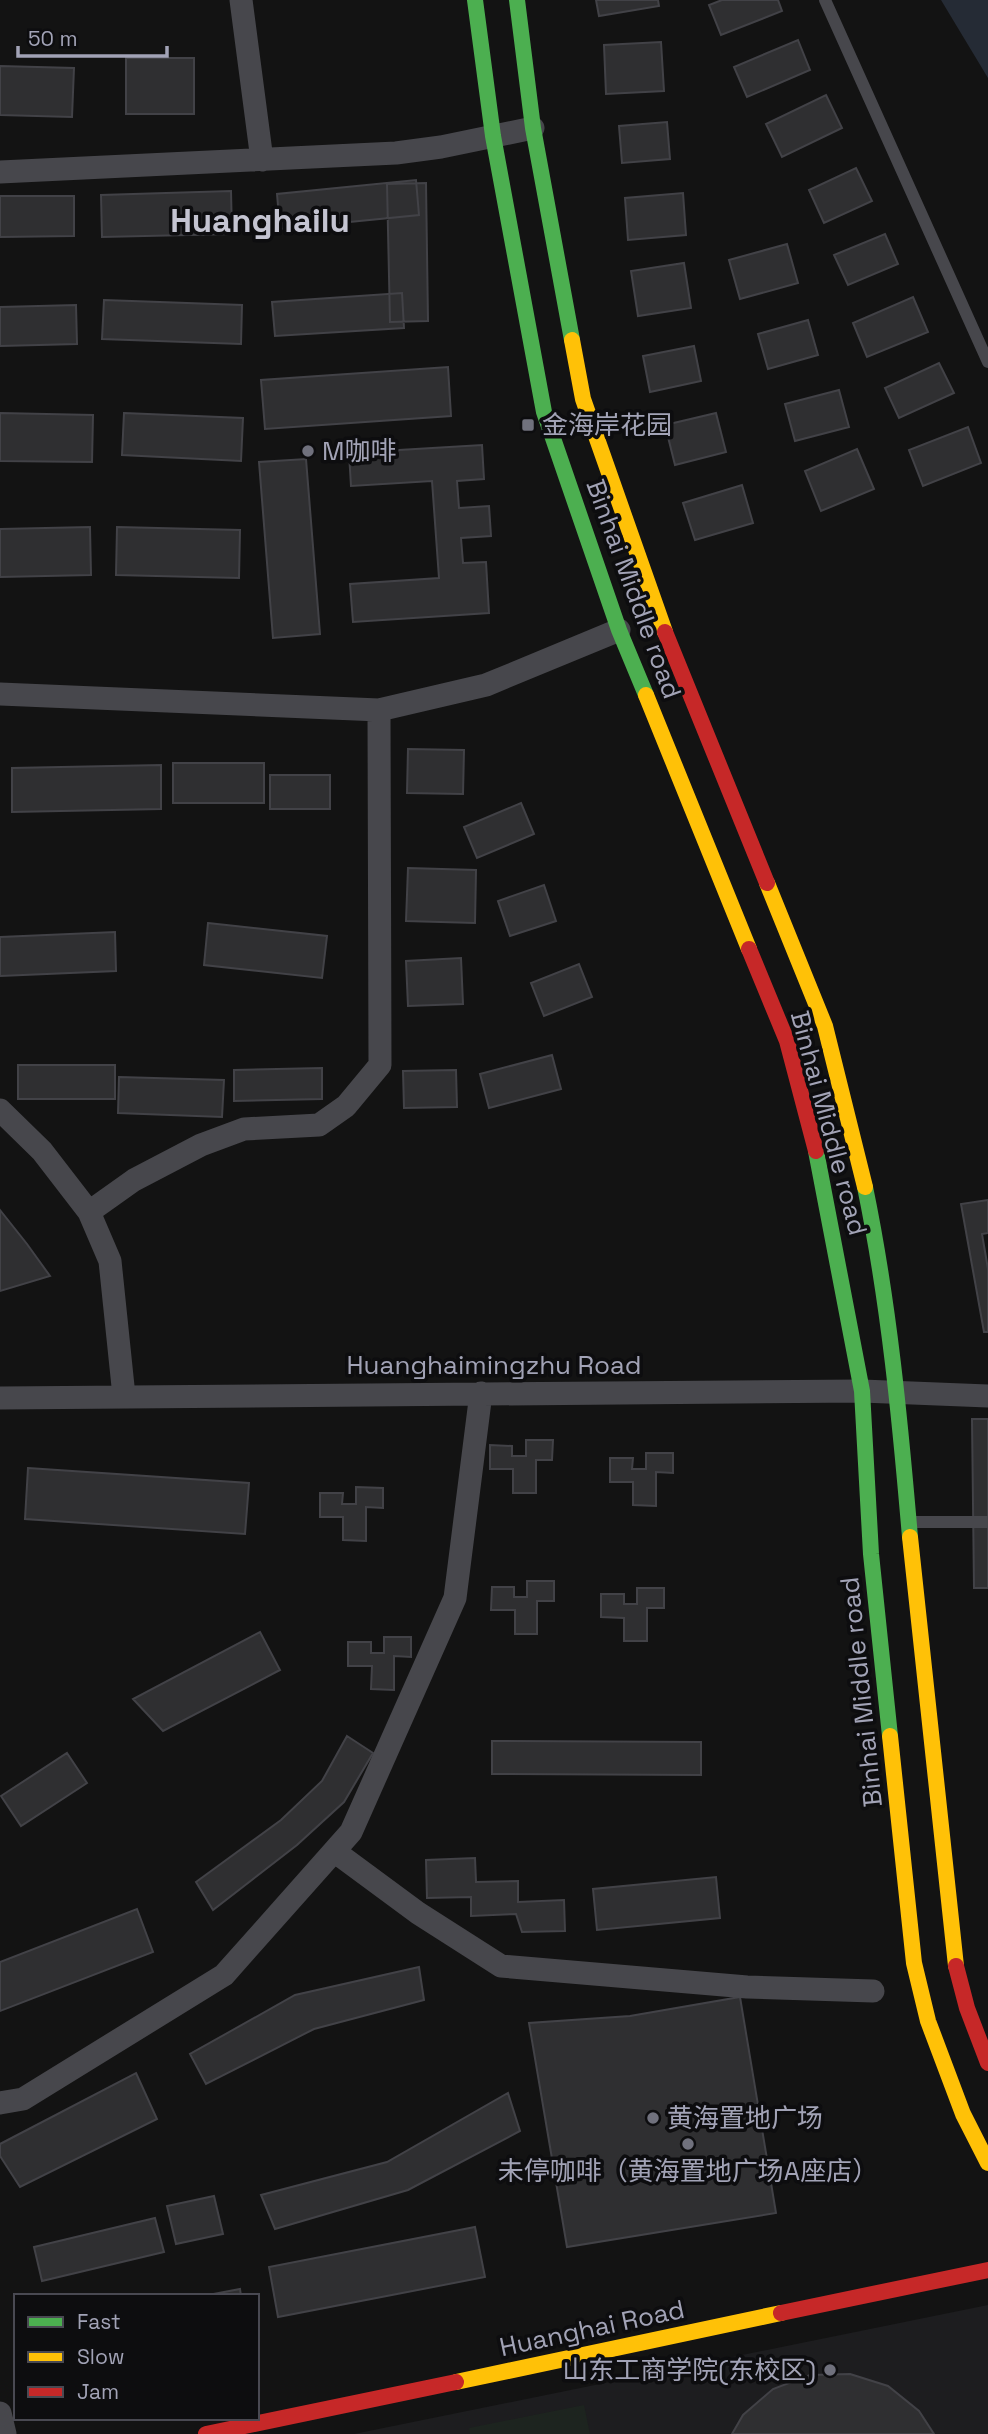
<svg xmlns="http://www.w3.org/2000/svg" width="988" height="2434" viewBox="0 0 988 2434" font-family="'Space Grotesk','Noto Sans SC',sans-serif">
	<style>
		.built { fill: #1d1d1f }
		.green { fill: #1d241f }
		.water { fill: #252b35 }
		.building { fill: #2f2f31; stroke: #424247; stroke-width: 2 }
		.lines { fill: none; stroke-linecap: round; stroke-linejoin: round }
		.lane { stroke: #47474c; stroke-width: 12 }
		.street { stroke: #47474c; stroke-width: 23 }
		.fast { stroke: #4caf50; stroke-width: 16 }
		.slow { stroke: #ffc107; stroke-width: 16 }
		.jam { stroke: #c62828; stroke-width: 16 }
		.poi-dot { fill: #70717d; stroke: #0d0d0f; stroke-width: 2.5 }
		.labels { text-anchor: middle; stroke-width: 7; stroke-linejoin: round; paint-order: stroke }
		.poi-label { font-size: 26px; fill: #a2a3b6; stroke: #0d0d0f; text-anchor: start }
		.street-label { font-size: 26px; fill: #a2a3b6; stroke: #0d0d0f }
		.district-label { font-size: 33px; font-weight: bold; fill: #c4c4d1; stroke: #0d0d0f }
	</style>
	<rect width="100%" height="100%" fill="#131313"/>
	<!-- built -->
	<path class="built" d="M988,2305v129h-634z"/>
	<!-- green -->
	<path class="green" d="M584,2405l6,29h-120l-1,-6z"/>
	<!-- water -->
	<path class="water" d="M941,0h47v78z"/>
	<!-- building -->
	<path class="building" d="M596,0h62l1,6 -60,10z
		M722,0h56l4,11 -61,24 -12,-30z
		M798,40l12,30 -63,27 -13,-30z
		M661,42l3,49 -58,3 -2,-49z
		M126,58h68v56h-68z
		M0,66l74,2 -2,49 -72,-2z
		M826,95l16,33 -60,29 -16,-33z
		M667,122l3,37 -48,4 -3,-37z
		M856,168l16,33 -48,22 -15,-33z
		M416,180l3,35 -139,14 -3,-35z
		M426,183l2,138 -38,1 -3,-138z
		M231,191l1,43 -130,3 -1,-42z
		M683,193l3,42 -58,5 -3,-42z
		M0,196h74v40l-74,1z
		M885,234l13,30 -50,21 -14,-30z
		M787,244l11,39 -58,16 -11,-39z
		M684,263l7,45 -53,8 -7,-45z
		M402,293l2,35 -129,8 -3,-34z
		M913,297l15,35 -61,25 -14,-34z
		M104,300l138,5 -1,39 -139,-5z
		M76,305l1,39 -77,2v-39z
		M808,320l10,35 -50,14 -10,-35z
		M694,346l7,35 -51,11 -7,-36z
		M939,363l15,30 -55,25 -14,-30z
		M448,367l3,49 -186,13 -4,-49z
		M839,390l10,37 -54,14 -10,-37z
		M0,413l93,2 -1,47 -92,-1z
		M124,413l119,5 -2,43 -119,-6z
		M716,413l10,39 -51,13 -10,-40z
		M968,427l13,36 -58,23 -14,-36z
		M482,445l2,34 -27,2 2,27 30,-2 2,30 -30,2 2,25 23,-1 3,51 -136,9 -3,-38 89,-6 -7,-97 -81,5 -2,-33z
		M857,449l17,40 -53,22 -16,-40z
		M306,459l14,175 -47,4 -14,-176z
		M742,485l11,38 -58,17 -12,-37z
		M90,527l1,48 -91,2v-48z
		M117,527l123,3 -1,48 -123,-3z
		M408,749l56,1 -1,44 -56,-1z
		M173,763h91v40h-91z
		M161,765v44l-149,3v-44z
		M270,775h60v34h-60z
		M521,803l13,31 -57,24 -13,-31z
		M408,868l68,2 -1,53 -69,-2z
		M544,885l12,36 -46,15 -12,-35z
		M208,923l119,13 -5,42 -118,-13z
		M115,932l1,39 -116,5v-39z
		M461,958l2,46 -55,2 -2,-45z
		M579,964l13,33 -48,19 -13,-33z
		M552,1055l9,34 -72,19 -9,-34z
		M18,1065h97v34h-97z
		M322,1068v31l-88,2v-31z
		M456,1070l1,37 -53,1 -1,-37z
		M119,1077l105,3 -2,37 -104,-4z
		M988,1200v33l-6,1 6,35v63h-4l-23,-128z
		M0,1210l27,34 23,32 -50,15z
		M972,1419h16v169h-14z
		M526,1440h27l-1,20h-16v33h-23v-24h-23v-24l22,1v10h14z
		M646,1453h27v20l-17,-1v34l-23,-1v-23h-23v-24h23l-1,11h14z
		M28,1468l221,15 -4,51 -220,-15z
		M356,1487l27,1v20l-17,-1v34l-23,-1v-23h-23v-24h23l-1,11h14z
		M527,1581h27v20h-17v33h-22v-24h-24l1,-23h22v10h13z
		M637,1588h27v20h-17v33h-23v-23l-23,-1v-23h23v10h13z
		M260,1632l20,38 -117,61 -30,-32z
		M384,1637h27v20l-17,-1v34l-23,-1 1,-23h-24v-24h23v11h13z
		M347,1736l26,17 -29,49 -47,43 -84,65 -17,-28 85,-62 41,-39z
		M492,1741l209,1v33l-209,-1z
		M67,1753l20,30 -66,43 -20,-30z
		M475,1858l1,24 42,-1v21l46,-2 1,31 -43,1 -6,-18 -45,2v-19l-44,1 -1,-38z
		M716,1877l4,41 -123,12 -4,-41z
		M137,1909l16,43 -153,59v-49z
		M419,1967l5,33 -110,29 -108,55 -16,-30 105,-59z
		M740,1997l36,216 -209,34 -38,-224 101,-7z
		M136,2073l21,46 -137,68 -20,-31v-12z
		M508,2093l12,38 -112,59 -133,39 -14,-34 126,-33z
		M214,2196l9,38 -47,10 -9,-38z
		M155,2218l9,34 -122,29 -8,-34z
		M475,2227l10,50 -207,40 -9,-50z
		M240,2289l1,7h-38z
		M850,2374l38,12 31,25 15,23h-202l11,-19 30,-26 37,-14z"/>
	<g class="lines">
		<!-- lane -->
		<path class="lane" d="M825,0l163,362
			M913,1522h75"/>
		<!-- street -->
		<path class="street" d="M241,0l21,160
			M0,172l396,-19 45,-6 92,-19
			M0,694l379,16 107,-25 133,-55
			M0,1110l42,41 47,61 21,49 14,135
			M89,1212l45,-32 67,-35 43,-16 75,-4 27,-19 34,-41 -1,-355
			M0,1398l862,-7 126,5
			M334,1851l84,62 83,53 246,21 126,4
			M0,2103l23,-4 201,-124 127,-143 104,-234 26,-205
			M0,2413l5,21"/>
		<!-- fast -->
		<path class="fast" d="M475,0l18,136 51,276 75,218 27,65
			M517,0l16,128 39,212
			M816,1151l46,240 9,163 19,182
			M865,1187c24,116 35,233 45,350"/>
		<!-- slow -->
		<path class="slow" d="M572,340l11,59 82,233
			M646,695l103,254
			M767,883l58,143 40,161
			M910,1537l46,429
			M890,1736l24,227 14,58 35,93 25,49
			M456,2382l325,-69"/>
		<!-- jam -->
		<path class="jam" d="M665,632l102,251
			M749,949l38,92 29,110
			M956,1966l11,42 21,55
			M781,2313l207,-43
			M206,2434l250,-52"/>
	</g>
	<!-- markers -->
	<g class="poi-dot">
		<rect x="521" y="418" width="14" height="14" rx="3.5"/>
		<circle cx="308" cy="451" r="7"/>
		<circle cx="653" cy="2118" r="7"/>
		<circle cx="688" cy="2144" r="7"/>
		<circle cx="830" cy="2370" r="7"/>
	</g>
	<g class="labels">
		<!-- poi labels -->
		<g class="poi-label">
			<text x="542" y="434">金海岸花园</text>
			<text x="322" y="460">M咖啡</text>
			<text x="667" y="2127">黄海置地广场</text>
			<text x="688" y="2180" text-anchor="middle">未停咖啡（黄海置地广场A座店）</text>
			<text x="816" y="2379" text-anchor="end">山东工商学院(东校区)</text>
		</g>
		<!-- street labels -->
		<g class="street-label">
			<text transform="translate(634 589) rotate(70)" y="9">Binhai Middle road</text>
			<text transform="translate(829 1123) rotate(75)" y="9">Binhai Middle road</text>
			<text x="494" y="1374">Huanghaimingzhu Road</text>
			<text transform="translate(861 1692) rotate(-96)" y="9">Binhai Middle road</text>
			<text transform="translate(592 2328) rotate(-12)" y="9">Huanghai Road</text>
		</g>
		<!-- district labels -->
		<g class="district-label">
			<text x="260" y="232">Huanghailu</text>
		</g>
	</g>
	<!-- legend -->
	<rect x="14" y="2294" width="245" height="126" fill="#0d0d0f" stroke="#494952" stroke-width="2"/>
	<rect x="28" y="2317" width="35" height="10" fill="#4caf50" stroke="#494952" stroke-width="2"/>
	<text x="77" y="2329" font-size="21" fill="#a2a3b6">Fast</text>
	<rect x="28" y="2352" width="35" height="10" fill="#ffc107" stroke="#494952" stroke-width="2"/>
	<text x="77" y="2364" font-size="21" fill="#a2a3b6">Slow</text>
	<rect x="28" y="2387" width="35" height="10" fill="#c62828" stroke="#494952" stroke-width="2"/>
	<text x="77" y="2399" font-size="21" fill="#a2a3b6">Jam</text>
	<!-- scale -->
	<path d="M18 46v10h149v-10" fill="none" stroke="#a2a3b6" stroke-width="3.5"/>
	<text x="28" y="46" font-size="21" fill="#a2a3b6" stroke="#0d0d0f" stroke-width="5" paint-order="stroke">50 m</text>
</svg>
